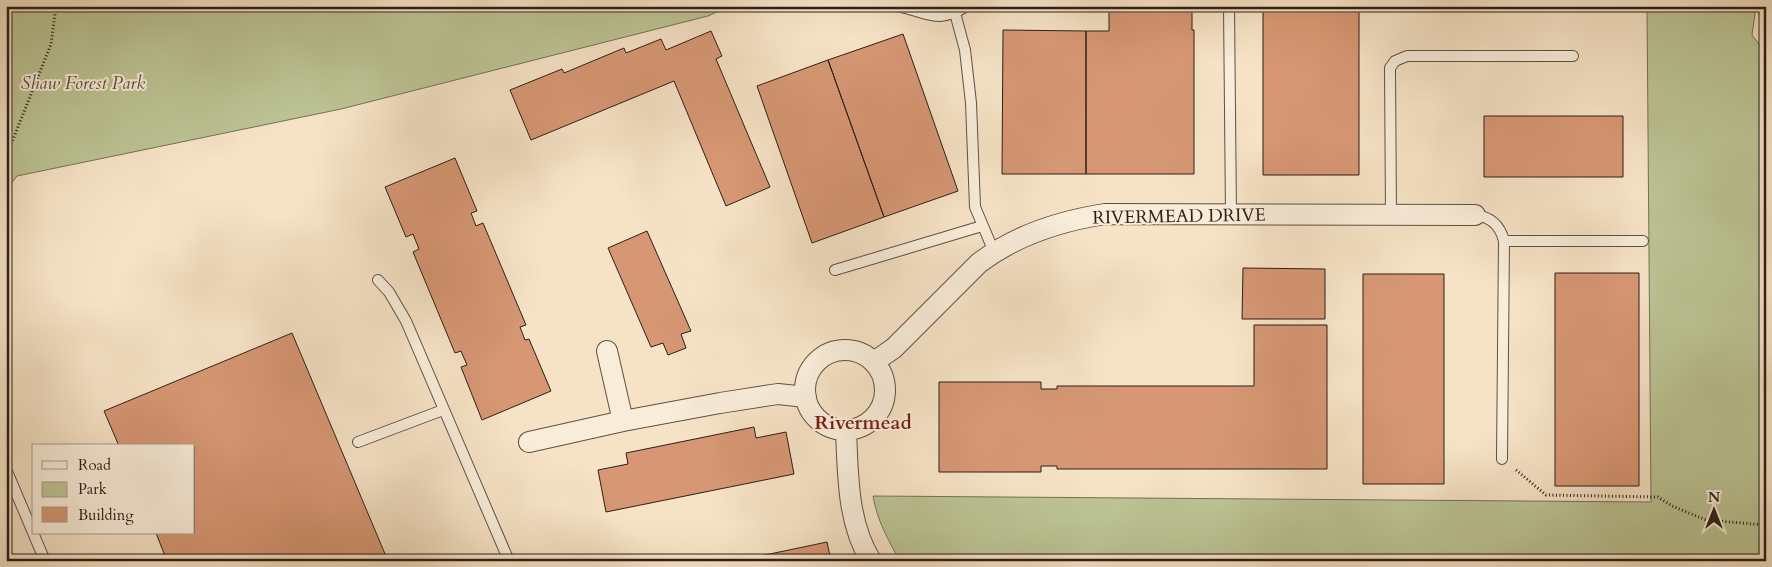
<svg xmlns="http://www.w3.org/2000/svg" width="1772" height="567" viewBox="0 0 1772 567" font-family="Cardo,serif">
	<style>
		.green { fill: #bcc495; stroke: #747256 }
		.building { fill: #d79774; stroke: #2b1f18 }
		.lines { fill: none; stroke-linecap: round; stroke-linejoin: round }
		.service-casing { stroke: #5e5044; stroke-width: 12 }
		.minor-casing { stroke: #5e5044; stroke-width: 22 }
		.path { stroke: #2b1f18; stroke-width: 3; stroke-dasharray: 1 2.5; stroke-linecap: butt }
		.service { stroke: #f9edda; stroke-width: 10 }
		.minor { stroke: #f9edda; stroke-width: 20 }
		.labels { text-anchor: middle; stroke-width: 4; stroke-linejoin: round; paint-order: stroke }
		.park-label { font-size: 18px; font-style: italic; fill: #56513e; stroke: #f9edda }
		.street-label { font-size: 18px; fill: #2b1f18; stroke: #f9edda }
		.quarter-label { font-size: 20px; font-weight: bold; fill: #7a1f14; stroke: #f9edda }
	</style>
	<rect width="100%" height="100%" fill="#f6e3c6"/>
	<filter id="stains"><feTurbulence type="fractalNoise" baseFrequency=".004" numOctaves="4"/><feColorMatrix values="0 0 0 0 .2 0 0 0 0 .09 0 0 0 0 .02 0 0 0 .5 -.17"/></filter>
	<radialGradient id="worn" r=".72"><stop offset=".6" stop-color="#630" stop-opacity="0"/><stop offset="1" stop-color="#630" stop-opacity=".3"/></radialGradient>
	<!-- green -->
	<path class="green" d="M6,6h724l-22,10 -367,93 -324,67 -11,14z
		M1647,6h105l3,8 -3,21 14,18v508h-866c-12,-21 -23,-41 -27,-65l778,6z"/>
	<!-- building -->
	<path class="building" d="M1109,6l83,1v23h2v144h-108v-143h23z
		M1263,6h96v169h-96z
		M1003,30l83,1v143h-84z
		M711,31l11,25 -6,3 54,128 -44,19 -52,-125 -143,59 -21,-50 52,-21 2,4 60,-25 2,5 35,-14 5,11z
		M903,34l55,157 -74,26 -56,-157z
		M828,60l56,157 -72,26 -55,-157z
		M1484,116h139v61h-139z
		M455,158l22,53 -6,2 5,13 7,-3 43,102 -6,2 5,13 4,-1 22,52 -69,29 -21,-53 6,-2 -6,-14 -6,2 -42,-101 6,-3 -6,-15 -7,3 -21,-50z
		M647,231l44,100 -10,3 5,14 -18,7 -5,-12 -12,4 -43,-99z
		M1243,268l82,1v50h-83z
		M1555,273h84v213h-84z
		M1363,274h81v210h-81z
		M1254,325h73v144h-270v-3h-16v6h-102v-90h102v7h16v-3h197z
		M292,333l96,228h-221l-11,-28h38v-87h-75l-15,-35z
		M754,427l2,11 30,-6 8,42 -188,38 -8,-42 30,-6 -2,-11z
		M827,542l4,19h-85v-2z"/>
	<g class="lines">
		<defs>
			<path id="service" d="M897,6c32,6 38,19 70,0
				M1229,6l2,209
				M955,13l10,37 6,53 4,104 19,45
				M1391,215l-1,-147 5,-7 12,-5h166
				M1475,215c16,2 25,10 29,26l-2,218
				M1504,241h139
				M835,270l147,-44
				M378,280l11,12 17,29 103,240
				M358,442l85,-32
				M6,469l39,92"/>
			<path id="minor" d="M805 390a40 40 0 1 1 80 0a40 40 0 1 1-80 0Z
				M607,351l16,70
				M874,362l20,-14 85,-85c37,-28 81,-42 126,-49l370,1
				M846,430c2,44 1,92 25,131
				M529,442l94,-21 97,-18 58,-9 28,3"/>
		</defs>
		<!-- service casing -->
		<use href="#service" class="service-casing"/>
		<!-- minor casing -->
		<use href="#minor" class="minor-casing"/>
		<!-- path -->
		<path class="path" d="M1758,6l8,20
			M6,157l45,-113 5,-38
			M1516,470l30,25 112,2 14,9 34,14 60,5
			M6,540l6,21"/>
		<!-- service -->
		<use href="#service" class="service"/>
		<!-- minor -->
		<use href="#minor" class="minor"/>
	</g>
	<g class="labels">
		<!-- park labels -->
		<g class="park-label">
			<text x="83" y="89">Shaw Forest Park</text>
		</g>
		<!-- street labels -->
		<g class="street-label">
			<text transform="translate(1179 216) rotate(-1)" y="6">RIVERMEAD DRIVE</text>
		</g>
		<!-- quarter labels -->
		<g class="quarter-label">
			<text x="863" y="429">Rivermead</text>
		</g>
	</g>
	<!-- margin -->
	<rect width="1772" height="567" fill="none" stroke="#f6e3c6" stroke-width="25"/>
	<rect x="8" y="8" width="1757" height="552" fill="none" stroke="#2b1f18" stroke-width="2.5"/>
	<rect x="12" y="12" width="1747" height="542" fill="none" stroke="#2b1f18"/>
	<!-- legend -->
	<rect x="32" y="444" width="162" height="90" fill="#f9edda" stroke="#a79b8c"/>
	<rect x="42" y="461" width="25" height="8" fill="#f9edda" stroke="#a79b8c"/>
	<text x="78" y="470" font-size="15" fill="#2b1f18">Road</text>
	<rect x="42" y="482" width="25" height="15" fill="#bcc495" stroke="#a79b8c"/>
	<text x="78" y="494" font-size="15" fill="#2b1f18">Park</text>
	<rect x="42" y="507" width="25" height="15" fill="#d79774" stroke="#a79b8c"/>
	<text x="78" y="520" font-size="15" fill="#2b1f18">Building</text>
	<!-- north arrow -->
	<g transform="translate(1714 510)" stroke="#f9edda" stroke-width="4" paint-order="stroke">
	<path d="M0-4L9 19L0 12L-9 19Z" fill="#2b1f18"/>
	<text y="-8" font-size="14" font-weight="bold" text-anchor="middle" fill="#2b1f18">N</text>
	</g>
	<rect width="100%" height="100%" filter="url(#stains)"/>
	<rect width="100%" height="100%" fill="url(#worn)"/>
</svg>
